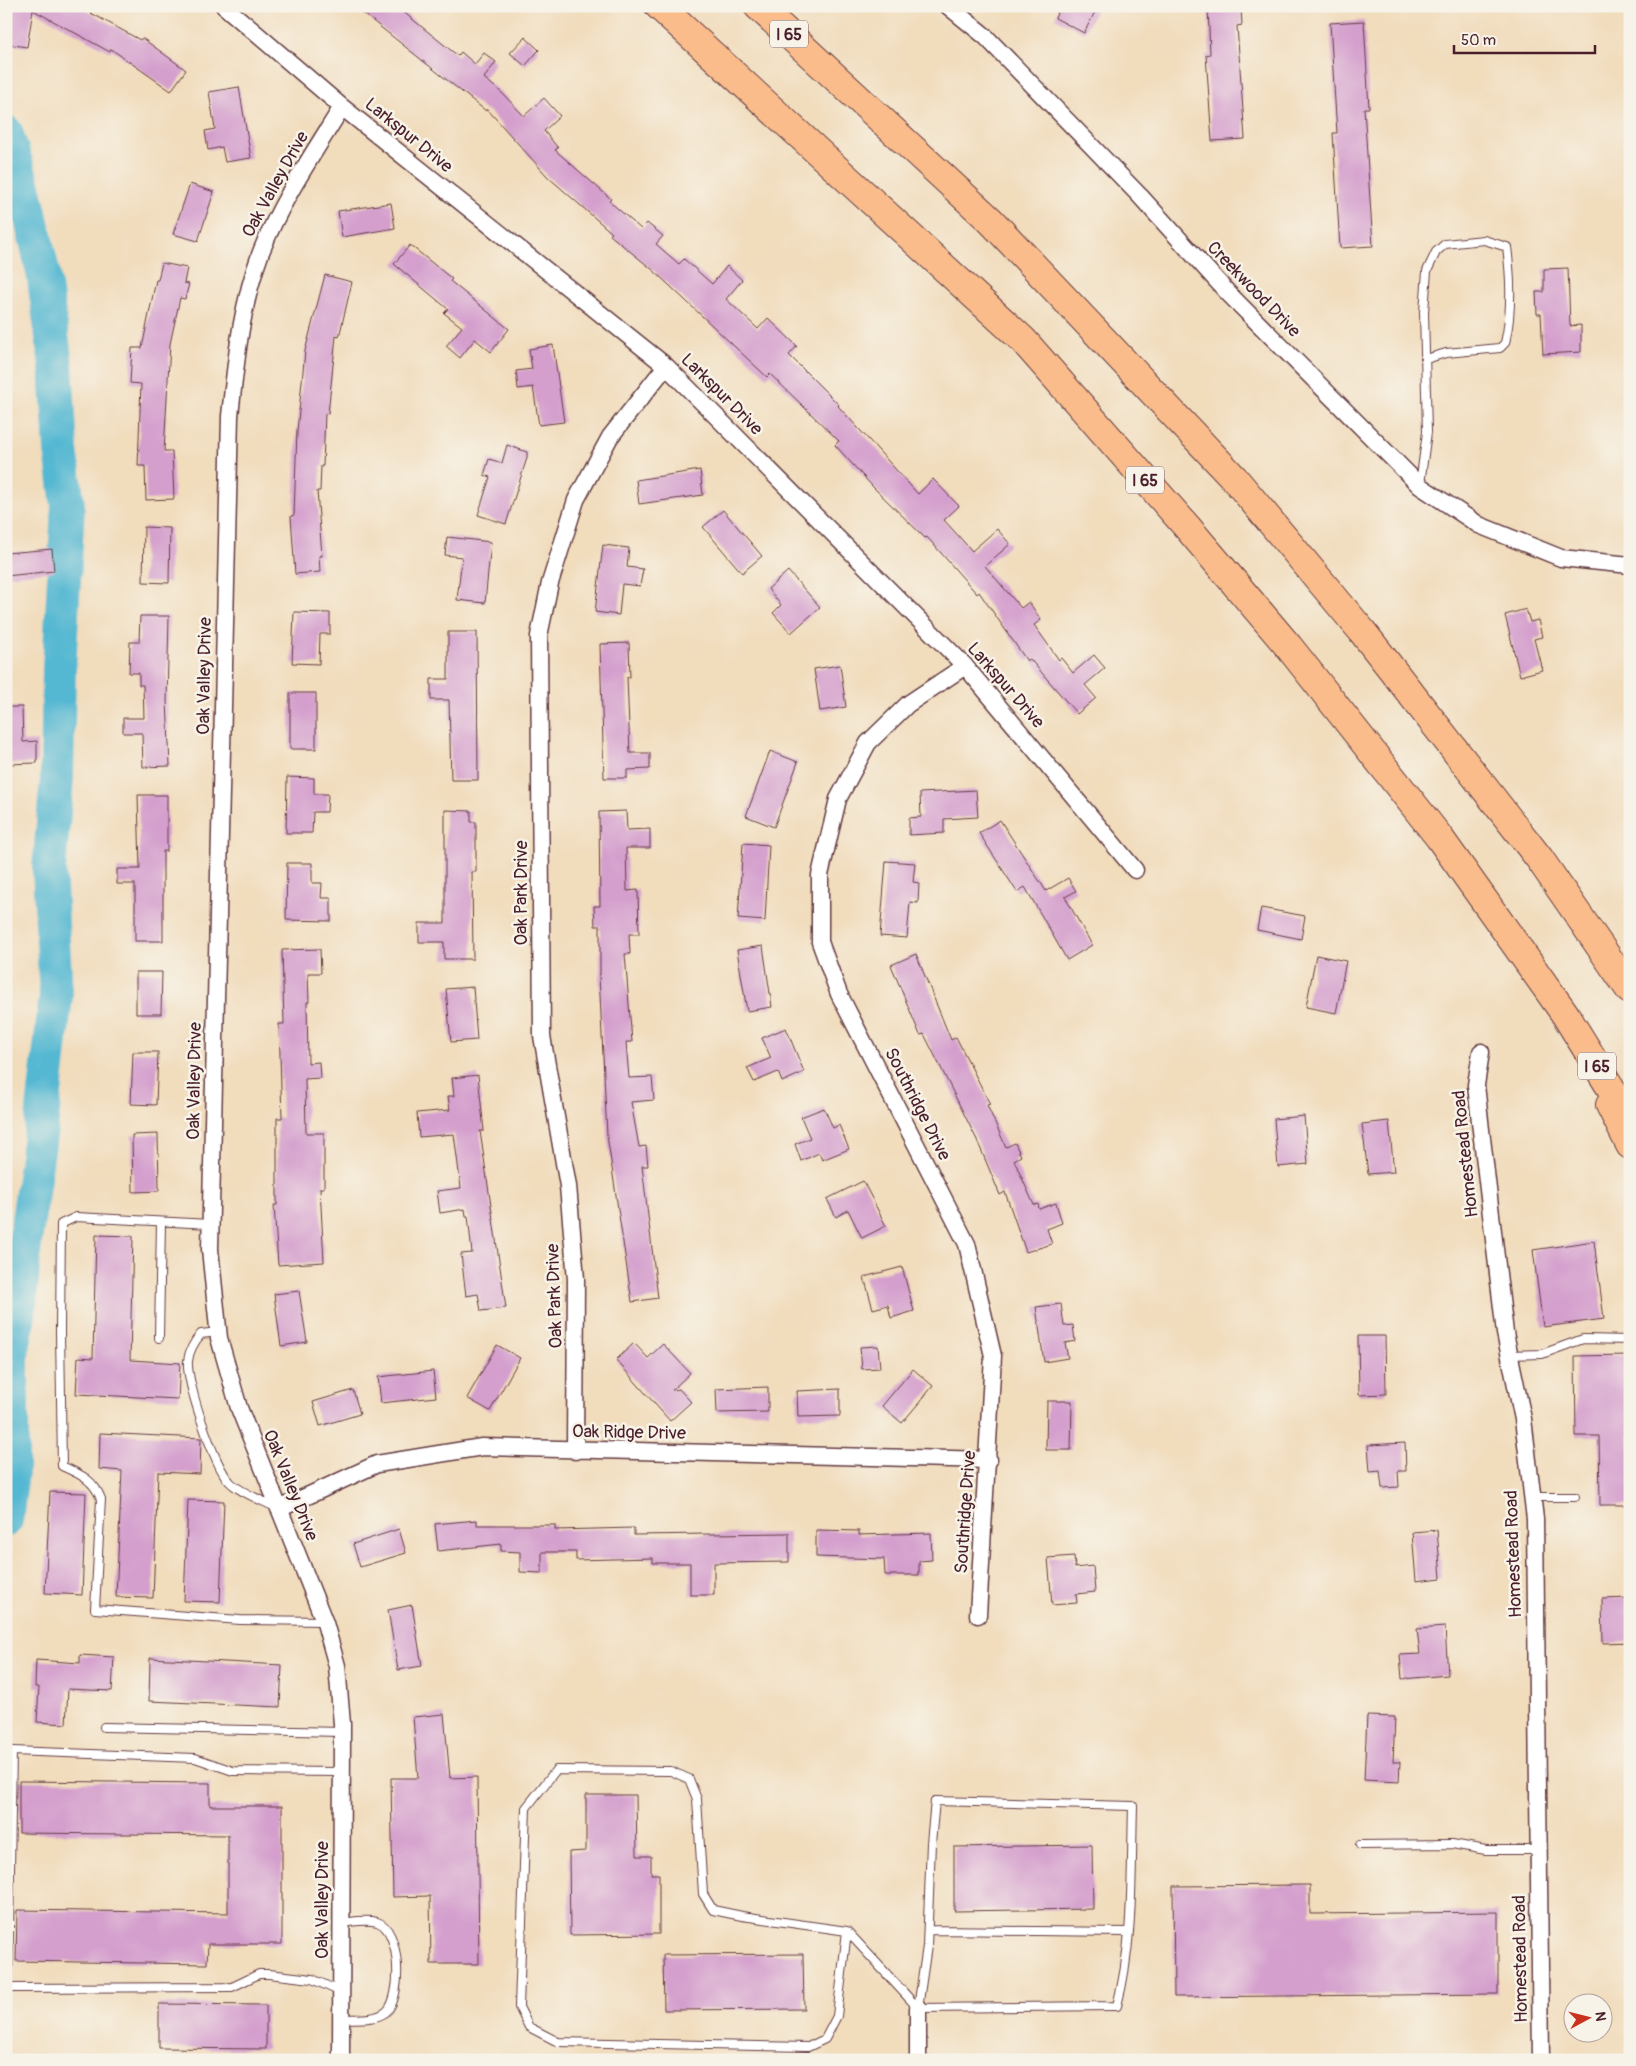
<svg xmlns="http://www.w3.org/2000/svg" width="1636" height="2066" viewBox="0 0 1636 2066" font-family="Pangolin,sans-serif">
	<style>
		.lines { fill: none; stroke-linecap: round; stroke-linejoin: round }
		.river { stroke: #54b8d2; stroke-width: 34 }
		.building { fill: #d49fcd }
		.lane-casing { stroke: #633b41; stroke-width: 10 }
		.street-casing { stroke: #633b41; stroke-width: 19 }
		.highway-casing { stroke: #633b41; stroke-width: 30 }
		.lane { stroke: #fff; stroke-width: 8 }
		.street { stroke: #fff; stroke-width: 16 }
		.highway { stroke: #fabc8b; stroke-width: 28 }
		.labels { text-anchor: middle; stroke-width: 5; stroke-linejoin: round; paint-order: stroke }
		.shield { fill: #f7f3e8; stroke: #7e5f64; stroke-width: 1 }
		.shield-label { font-size: 16px; font-weight: bold; fill: #4a1f2b }
		.street-label { font-size: 18px; fill: #4a1f2b; stroke: #f7f3e8 }
	</style>
	<rect width="100%" height="100%" fill="#f7f3e8"/>
	<filter id="ink" filterUnits="userSpaceOnUse"><feTurbulence type="fractalNoise" baseFrequency=".02" numOctaves="2"/><feDisplacementMap in="SourceGraphic" scale="10" xChannelSelector="R" yChannelSelector="G"/><feConvolveMatrix kernelMatrix="1 2 1 2 8 2 1 2 1" color-interpolation-filters="sRGB"/></filter>
	<filter id="wash" filterUnits="userSpaceOnUse"><feTurbulence type="fractalNoise" baseFrequency=".0096" numOctaves="4" result="noise"/><feDisplacementMap in="SourceGraphic" scale="20" xChannelSelector="R" yChannelSelector="G"/><feGaussianBlur stdDeviation="1.12" result="paint"/><feColorMatrix in="noise" values="0 0 0 0 0 0 0 0 0 0 0 0 0 0 0 0 0 1.4 0 .05"/><feComposite in="paint" operator="in"/></filter>
	<g filter="url(#wash)">
		<rect width="100%" height="100%" fill="#f1dcbc"/>
		<g class="lines">
			<!-- river -->
			<path class="river" d="M6,132l18,55 19,85 13,93 5,85 7,56 -9,163 -2,109 -8,91 7,126 -15,133 -16,114 -6,73 -7,38v118l-6,49"/>
		</g>
		<g id="blocks">
			<!-- building -->
			<path class="building" d="M6,6h72l62,34 2,-2 44,32 -15,21 -60,-42 -1,3 -77,-42 -6,37 -21,-3z
				M354,6h42l62,50 3,-4 14,12 9,-11 12,9 -12,16 18,15 22,23 20,-18 16,18 -16,15 14,17 -3,2 56,49 -2,2 32,28 6,-6 16,13 -7,8 23,20 5,-5 28,25 15,-18 15,14 -16,19 32,30 10,-11 29,28 -8,9 50,50 -1,1 80,88 15,-15 26,27 -15,14 28,31 25,-22 13,15 -25,22 36,42 8,-6 12,18 -7,5 25,35 2,-2 12,15 21,-18 11,13 -20,17 11,13 -19,16 -47,-55 -3,2 -48,-69 -2,2 -50,-57 -2,1 -52,-51 -38,-42 4,-4 -69,-67 -3,3 -114,-107 -43,-35 2,-2 -64,-56 -61,-68 -1,2z
				M1060,6h38l-14,27 -29,-15z
				M1208,6h33l1,19 -5,1 8,113 -33,2 -6,-86 4,-1z
				M1364,21l5,87h-5l9,138 -33,2 -7,-115h4l-7,-110z
				M525,37l14,13 -14,16 -15,-13z
				M239,87l12,71 -26,4 -3,-15 -14,3 -3,-19 10,-2 -6,-37z
				M190,184l24,8 -16,49 -25,-7z
				M391,203l4,25 -53,9 -4,-26z
				M410,245l42,34 -2,2 59,48 -18,23 -16,-13 -15,19 -14,-12 16,-19 -18,-14 4,-4 -54,-45z
				M162,263l25,5 -3,15 5,1 -4,15 -5,-1 -10,46 -6,107h8l2,48 -28,1 -1,-34h-7l3,-82 -11,-1 2,-35h10l14,-68h2z
				M1568,268l2,58 11,-1v27l-38,2 -2,-40h-4l-1,-22h8v-23z
				M325,275l27,7 -13,55 -3,-1 -8,78 -3,-1 -2,53h-2l-1,25h-3l5,65h-3l1,16 -25,2 -4,-58 3,-1 3,-84 8,-80z
				M553,345l11,77 -25,3 -6,-38 -15,2 -2,-18 16,-2 -3,-20z
				M507,445l20,7v6l-21,66 -28,-9 12,-38 -6,-2 5,-16 13,4z
				M700,470l3,25 -64,9 -3,-24z
				M723,510l39,46 -20,17 -39,-46z
				M144,527l26,1 -1,55 -26,-1z
				M447,537l44,5 -6,61 -28,-3 5,-43 -17,-2z
				M603,545l26,3 -2,19 16,2 -3,17 -18,-2 -3,31 -24,-3z
				M52,549l2,22 -48,5v-23z
				M788,571l32,36 -29,26 -18,-20 8,-8 -13,-16z
				M1526,609l4,13 8,-2 4,17 -8,2 8,31 -22,6 -15,-61z
				M294,612l36,1v21h-10l-1,30 -27,-1z
				M140,616h29l-2,85 3,65 -27,1 -1,-34h-19v-15h21l-1,-33h-4v-12h-10l1,-31h9z
				M448,632h29l1,148h-27l-2,-80h-18v-21h17z
				M629,643l1,34h-3l3,76h20v16l-23,1v8h-23l-4,-134z
				M840,665l6,42 -26,4 -6,-42z
				M290,693h26v56h-26z
				M6,707h16l1,35 14,-1v22l-31,1z
				M770,751l28,11 -24,65 -28,-11z
				M287,777l27,1v16h14l-1,18h-14l-1,21h-26z
				M976,790l2,27 -34,2v14l-35,2v-17l12,-1 -1,-24z
				M138,795h29v56h-4v90h-28v-57h-18v-15h23z
				M445,810l26,1v11h5v50h-4l1,87h-29v-17h-25v-19h26z
				M626,811l1,19 23,-1v19h-24l1,43 11,-1 1,44h-10l1,20h-5l7,88h-6l3,36 23,-1 2,23 -23,2 8,45 7,-1 2,20h-6l16,132 -26,4 -25,-167 -8,-160h1v-49h-5l-1,-20h6l-1,-94z
				M1000,820l46,71 22,-13 8,13 -11,6 27,48 -25,15 -42,-73 -8,5 -38,-59z
				M743,843l26,2 -4,76 -27,-2z
				M886,861l29,2 -2,19 6,1 -1,20 -8,-1 -3,36 -27,-2z
				M287,863h25v20h10l-1,15h10v23l-45,-1z
				M1261,908l44,8 -4,23 -44,-9z
				M763,946l9,61 -25,4 -10,-61z
				M320,949l1,24h-13l1,29h-2l1,61 11,-1 1,16 -15,1 1,54h18v55h-4l4,74 -46,3 -4,-60h3v-87h5l-3,-94h5l-2,-74z
				M916,954l35,86 5,-3 34,67 -3,1 19,42 9,-4 6,13 -7,4 20,45 4,-1 1,5 17,-6 6,20 -15,6 5,15 -26,8 -21,-60 -5,3 -23,-55 -53,-106 -4,1 -29,-70z
				M1316,955l30,6 -10,52 -30,-6z
				M136,972h26l-1,42h-25z
				M473,987l4,53 -26,2 -5,-53z
				M786,1028l18,44 -22,10 -4,-10 -24,10 -7,-14 24,-10 -9,-20z
				M133,1052h25l-2,53 -25,-1z
				M478,1075l6,56h-4l26,177 -25,3 -3,-17 -12,2 -5,-42 11,-1 -4,-37h-2l-1,-7 -25,4 -3,-22 24,-3 -7,-54 -35,3 -2,-24 33,-3 -2,-14h6l-2,-18z
				M824,1108l9,20 6,-3 10,24 -27,11 -3,-7 -18,8 -6,-17 15,-6 -9,-21z
				M1304,1116l4,48 -30,3 -4,-48z
				M1389,1121l5,51 -26,2 -6,-50z
				M158,1134l1,57 -26,1 -1,-57z
				M863,1181l23,45 -24,12 -14,-28 -12,7 -9,-18z
				M96,1235l37,1 -3,124 50,3 -2,36 -102,-5 2,-37 15,1z
				M1594,1241l10,78 -61,8 -10,-77z
				M902,1267l12,44 -23,7 -3,-13 -15,4 -9,-32z
				M299,1291l8,51 -26,4 -7,-52z
				M1061,1304l3,22 9,-1 2,16 -10,2 3,15 -24,4 -8,-55z
				M1358,1336h27l1,58 -27,1z
				M634,1343l14,15 15,-14 27,29 -18,17 7,-1 12,13 -21,19 -54,-61z
				M497,1345l23,13 -30,53 -23,-13z
				M878,1346l2,22 -18,1 -2,-22z
				M1630,1355v150h-30l-1,-69h-23l-1,-80z
				M913,1369l20,17 -31,37 -20,-17z
				M433,1371l3,26 -55,6 -3,-26z
				M768,1387v25l-51,1 -1,-24z
				M840,1389v27l-42,1 -1,-26z
				M353,1390l7,24 -40,12 -7,-24z
				M1047,1401h25l-1,49h-25z
				M100,1433l101,5 -1,36 -42,-2 -5,126 -37,-1 6,-126 -23,-2z
				M1405,1443l1,28h-8l1,16 -17,1 -2,-17 -10,1 -2,-27z
				M50,1492l36,1 -4,102 -37,-2z
				M188,1500l36,1 -4,101 -36,-1z
				M477,1520v5h78v5l79,-2v7l155,-2v29l-75,1v32h-24v-32h-37v-5l-77,2v-8h-34v21l-22,-1v-20l-19,-1v-7l-63,7 -3,-27z
				M399,1529l7,24 -46,14 -7,-23z
				M816,1530l43,1v4l72,-2 1,27 -13,1v14h-34l-1,-16 -68,-2z
				M1437,1530l4,48 -25,3 -4,-49z
				M1074,1556l1,12 18,-2 2,26 -19,2 1,9 -25,2 -4,-47z
				M1630,1598v44l-27,1 -1,-44z
				M412,1605l10,61 -24,4 -10,-60z
				M1445,1627l3,48 -46,4 -2,-24 20,-1 -3,-25z
				M80,1655l34,2 -2,34 -44,-2 -2,35 -29,-2 2,-35h-4l1,-27 44,3z
				M150,1658l132,7 -2,42 -131,-6z
				M444,1714l6,64 27,-1 2,187h-48l-1,-68 -37,1 -2,-119h27l-5,-61z
				M1367,1716l28,1 -2,45h7l-1,20 -35,-2z
				M19,1781l191,2v23h72v138h-74l-1,20 -191,-3 1,-51 211,3v-78l-209,-2z
				M586,1795h50l1,61h14v18h8v60l-89,1 -1,-83 17,-1z
				M1092,1845l1,64 -139,2v-64z
				M1310,1885v29l188,-2v82l-324,3 -1,-111z
				M803,1954l1,55 -140,1 -1,-55z
				M159,2004l107,1v44l-107,-1z"/>
		</g>
	</g>
	<g filter="url(#ink)">
		<use href="#blocks" fill-opacity="0" stroke="#633b41" stroke-width="1"/>
		<g class="lines">
			<defs>
				<path id="lane" d="M1420,484l7,-52 -3,-120 3,-41 9,-19 9,-8 39,-4 23,7c4,31 5,66 -2,96l-5,5 -54,5 -20,6
					M210,1224l-134,-7 -15,7 -1,107 2,135c18,8 32,14 39,33l-6,110 145,11 84,1
					M218,1332l-17,2c-7,8 -12,17 -13,27 -2,21 27,107 42,121 9,10 34,19 47,26
					M159,1338l2,-116
					M1509,1355l33,-1 41,-15 47,1
					M1532,1497h43
					M104,1727l238,5
					M1360,1845l92,-1 34,6h53
					M928,1930l200,2
					M847,1931l-10,85 -12,23 -17,8 -250,-5 -29,-15 -10,-20 7,-199 30,-38 115,1 18,8 8,20 6,95 10,16 29,6 105,15 71,77 199,-2c17,-64 14,-134 16,-200l-198,-5 -4,42 -4,103 -9,62
					M341,1992l-29,-13 -43,-5h-10l-27,13 -224,1 4,-237 183,7 38,13 109,1
					M341,2019c15,-1 33,2 45,-7 17,-14 15,-84 -9,-90 -10,-3 -25,0 -35,1"/>
				<path id="street" d="M224,6l118,101 324,259 299,300 170,204
					M948,6l37,30 155,160 88,97 192,193 59,39 82,33 69,7
					M965,666l-57,38 -40,39 -30,56 -18,76v67l19,52 128,250 26,112 -15,259
					M1481,1052l-5,33 5,45 24,203 18,86 12,100 6,541
					M575,1451l1,-172 -8,-93 -26,-150 -3,-400 11,-53 26,-83 34,-63 56,-71
					M279,1509l98,-45 105,-17 507,13
					M341,2060l1,-336 -5,-58 -12,-43 -86,-215 -20,-70 -9,-89 20,-833c6,-55 11,-111 31,-164 20,-51 52,-98 81,-145
					M918,2060v-52"/>
				<path id="highway" d="M659,6l364,334 165,188 101,119 150,190 126,177 65,105
					M758,6l233,215 243,257 128,153 177,227 91,132
					M1610,1105l20,40"/>
			</defs>
			<!-- lane casing -->
			<use href="#lane" class="lane-casing"/>
			<!-- street casing -->
			<use href="#street" class="street-casing"/>
			<!-- highway casing -->
			<use href="#highway" class="highway-casing"/>
			<!-- lane -->
			<use href="#lane" class="lane"/>
			<!-- street -->
			<use href="#street" class="street"/>
			<!-- highway -->
			<use href="#highway" class="highway"/>
		</g>
	</g>
	<g class="labels">
		<!-- shield labels -->
		<g class="shield">
			<rect x="770" y="20.5" width="38" height="27" rx="4"/>
			<rect x="1126" y="466.5" width="38" height="27" rx="4"/>
			<rect x="1578" y="1052.5" width="38" height="27" rx="4"/>
		</g>
		<g class="shield-label">
			<text x="789" y="40">I 65</text>
			<text x="1145" y="486">I 65</text>
			<text x="1597" y="1072">I 65</text>
		</g>
		<!-- street labels -->
		<g class="street-label">
			<text transform="translate(409 135) rotate(39)" y="6">Larkspur Drive</text>
			<text transform="translate(275 184) rotate(-61)" y="6">Oak Valley Drive</text>
			<text transform="translate(1254 289) rotate(46)" y="6">Creekwood Drive</text>
			<text transform="translate(722 394) rotate(45)" y="6">Larkspur Drive</text>
			<text transform="translate(204 676) rotate(-89)" y="6">Oak Valley Drive</text>
			<text transform="translate(1006 685) rotate(49)" y="6">Larkspur Drive</text>
			<text transform="translate(521 893) rotate(-90)" y="6">Oak Park Drive</text>
			<text transform="translate(194 1081) rotate(-89)" y="6">Oak Valley Drive</text>
			<text transform="translate(918 1104) rotate(63)" y="6">Southridge Drive</text>
			<text transform="translate(1465 1154) rotate(-96)" y="6">Homestead Road</text>
			<text transform="translate(554 1296) rotate(-92)" y="6">Oak Park Drive</text>
			<text transform="translate(629 1432) rotate(1)" y="6">Oak Ridge Drive</text>
			<text transform="translate(291 1485) rotate(68)" y="6">Oak Valley Drive</text>
			<text transform="translate(965 1512) rotate(-86)" y="6">Southridge Drive</text>
			<text transform="translate(1513 1554) rotate(-92)" y="6">Homestead Road</text>
			<text transform="translate(322 1900) rotate(-90)" y="6">Oak Valley Drive</text>
			<text transform="translate(1520 1959) rotate(-91)" y="6">Homestead Road</text>
		</g>
	</g>
	<!-- margin -->
	<rect width="1636" height="2066" fill="none" stroke="#f7f3e8" stroke-width="25"/>
	<!-- north arrow -->
	<g transform="translate(1588 2018) rotate(83)"><circle r="24" fill="#f7f3e8" stroke="#b29e9c"/>
	<path d="M0-4L9 19L0 12L-9 19Z" fill="#c8321e"/>
	<text y="-8" font-size="14" font-weight="bold" text-anchor="middle" fill="#4a1f2b">N</text>
	</g>
	<!-- scale -->
	<path d="M1454 45v8h141v-8" fill="none" stroke="#4a1f2b" stroke-width="2.5"/>
	<text x="1461" y="45" font-size="15" fill="#4a1f2b" stroke="#f7f3e8" stroke-width="4" paint-order="stroke">50 m</text>
</svg>
